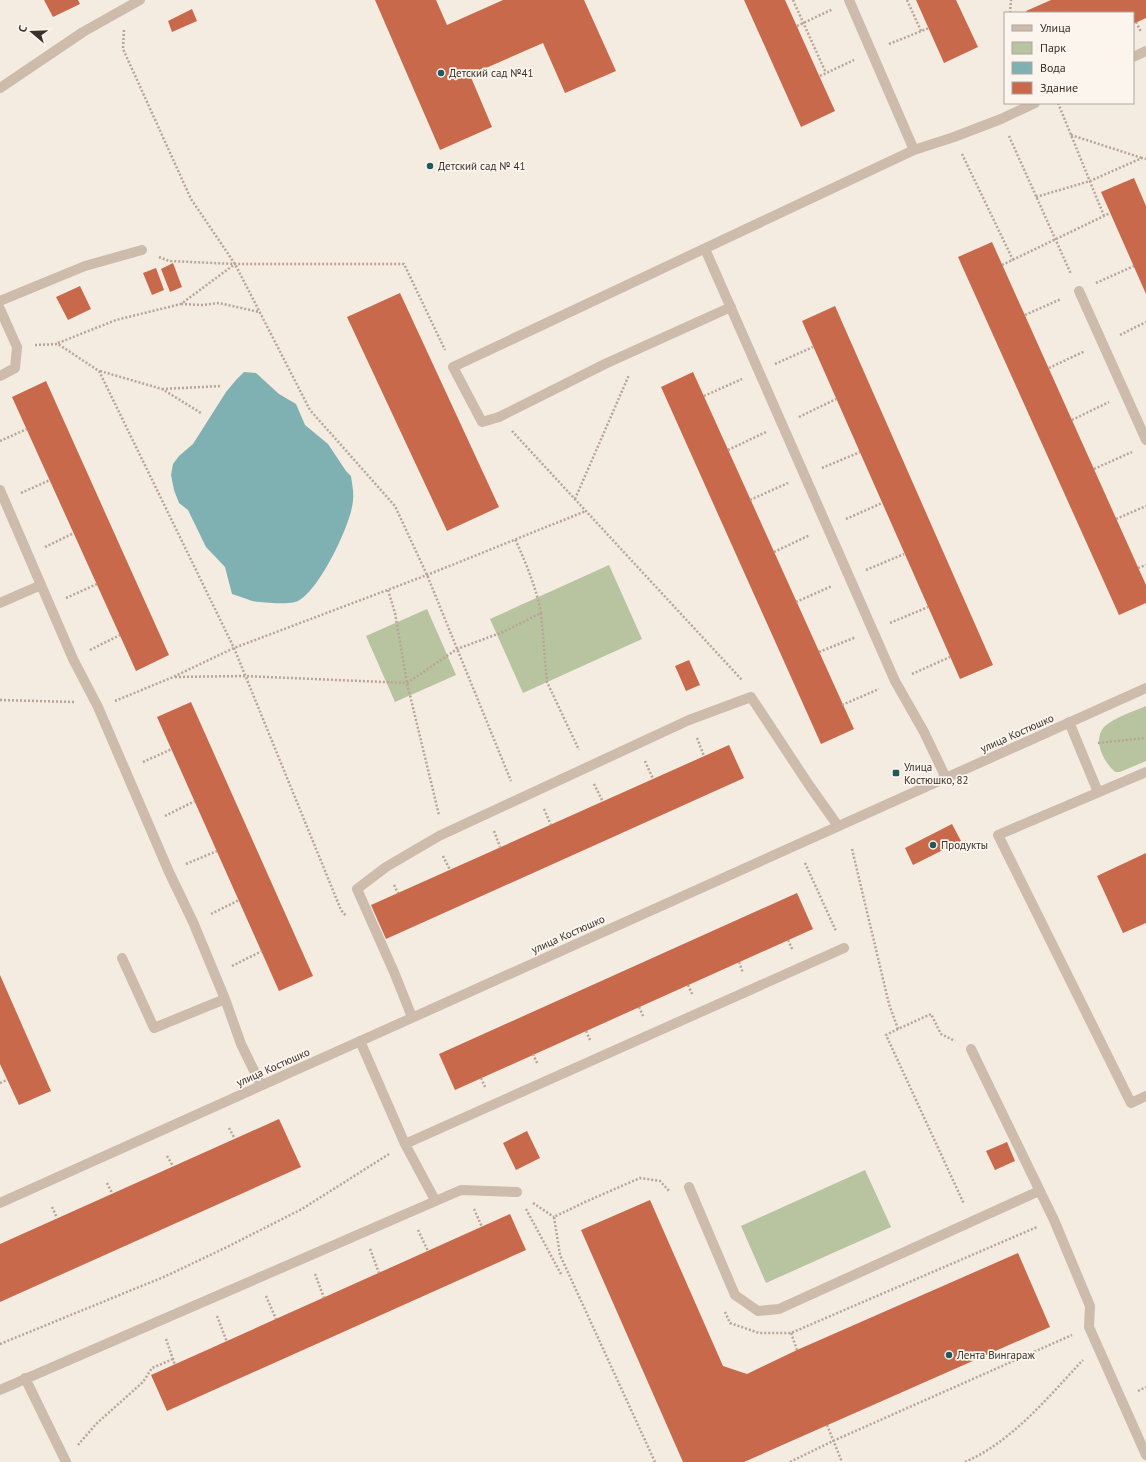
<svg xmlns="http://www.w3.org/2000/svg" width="1146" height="1462" viewBox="0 0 1146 1462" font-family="'PT Sans',sans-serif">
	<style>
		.green { fill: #b8c4a0 }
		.water { fill: #7fb0b2 }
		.building { fill: #c8694b }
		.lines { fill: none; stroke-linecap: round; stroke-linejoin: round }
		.path { stroke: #b9a596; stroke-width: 2.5; stroke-dasharray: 2 2; stroke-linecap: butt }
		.lane { stroke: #cdbbac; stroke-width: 10 }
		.street { stroke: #cdbbac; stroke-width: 10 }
		.poi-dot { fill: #1f5a5e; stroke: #fbf5ee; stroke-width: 1.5 }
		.labels { text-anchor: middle; stroke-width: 3.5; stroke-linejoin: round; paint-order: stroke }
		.poi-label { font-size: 11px; fill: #3b302b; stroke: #fbf5ee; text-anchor: start }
		.street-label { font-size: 11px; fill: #3b302b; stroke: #fbf5ee }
	</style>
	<rect width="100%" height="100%" fill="#f4ebe1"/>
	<!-- green -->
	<path class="green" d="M609,565l33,74 -119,54 -33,-74z
		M427,609l29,66 -61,27 -29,-66z
		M1146,706v55l-26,11h-5c-11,-10 -23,-31 -11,-45 9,-9 30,-16 42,-21z
		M865,1170l26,57 -125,56 -25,-57z"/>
	<!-- water -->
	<path class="water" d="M244,372l12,1 23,21 17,10 9,21 23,19 18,27 5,5c1,8 3,16 2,24 -1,23 -34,91 -55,101 -8,4 -36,2 -46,0 -6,-2 -13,-5 -20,-7l-7,-27 -19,-20 -18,-37 -9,-7 -5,-13 -3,-15 2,-11 6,-8 14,-12 33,-52 10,-12z"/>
	<!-- building -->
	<path class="building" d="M44,0h34l2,4 -27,13z
		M375,0h61l11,25 56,-25h81l32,71 -51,22 -22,-50 -73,32 22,52 -52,23z
		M744,0h41l50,111 -34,16z
		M916,0h40l22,47 -34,16z
		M1051,0h95v18l-13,6v-11h-106l-1,-2z
		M192,9l5,12 -25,11 -4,-11z
		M1134,178l12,28v88l-45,-102z
		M992,242l154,343v18l-27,12 -161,-358z
		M173,263l9,24 -12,5 -9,-23z
		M156,268l8,22 -12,5 -9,-22z
		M80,286l11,23 -23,11 -12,-23z
		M400,293l99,214 -52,24 -100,-214z
		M835,306l158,359 -33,14 -158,-358z
		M693,372l161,357 -33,15 -160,-357z
		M46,381l123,274 -33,16 -124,-274z
		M689,660l11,25 -14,6 -11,-25z
		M191,702l122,274 -34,15 -122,-274z
		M729,745l15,33 -358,161 -15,-34z
		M952,824l9,17 -48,24 -8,-17z
		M1146,853v70l-23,10 -26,-57z
		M797,893l16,36 -358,161 -16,-36z
		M0,975l51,116 -32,14 -19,-41z
		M279,1119l22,48 -301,135v-58z
		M527,1131l13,27 -24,12 -13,-27z
		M1007,1142l8,19 -20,9 -9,-19z
		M650,1200l73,166 24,8 50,-24 221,-97 32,74 -306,135h-61l-102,-232z
		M510,1214l16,36 -359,161 -16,-36z"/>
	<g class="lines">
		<!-- path -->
		<path class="path" d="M793,0l33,73
			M907,0l14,31
			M1010,13l1,-13
			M1136,22l5,10
			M797,26l36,-17
			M124,30l-1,19 68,150 44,65 75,146 85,96 32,69 84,206
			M889,44l40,-16
			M820,76l34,-16
			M1058,103l46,113
			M1071,135l71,23
			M1009,136l62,138
			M962,154l51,106
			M1036,197l54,-16 52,-23 4,1
			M159,257l10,4 66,3h169l41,86
			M1002,265l108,-52
			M1096,283l38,-17
			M181,304l22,1 16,-2 40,9
			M1025,315l36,-16
			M1120,335l26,-13
			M58,343l58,-23 65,-16 54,-40
			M35,345l23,-1 41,27 135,277 107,262 5,6
			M775,364l38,-17
			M1049,368l36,-17
			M100,371l62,18 39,24
			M162,389l60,-3
			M704,396l38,-17
			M799,417l37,-18
			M1072,420l37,-18
			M512,431l230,249
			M0,441l27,-12
			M728,450l38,-18
			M822,468l38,-16
			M1094,469l38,-17
			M21,493l29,-13
			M575,499l54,-124
			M750,500l38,-17
			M846,519l36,-16
			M1116,519l30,-13
			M45,547l29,-14
			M774,552l36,-17
			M1138,568l8,-3
			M866,570l38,-16
			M388,590l7,23 12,70 32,132
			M66,598l31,-14
			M796,602l36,-16
			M541,613l6,69 32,68
			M890,623l38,-16
			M90,650l30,-15
			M819,652l37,-15
			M912,674l38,-17
			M175,677l69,-1 163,7 50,-34 46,-17 38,-19c-5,-26 -15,-50 -26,-74
			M0,700l74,2
			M115,701l58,-24 61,-29 193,-73 159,-64
			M842,705l37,-16
			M697,738l7,18
			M1098,743l48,-5
			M645,761l8,18
			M143,762l29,-13
			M594,784l9,18
			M544,809l7,16
			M165,816l30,-15
			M494,831l6,16
			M852,849l37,155 9,25 33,-15 10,20 14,7
			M443,856l7,14
			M805,863l31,68
			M186,864l31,-13
			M394,885l4,8
			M211,914l28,-14
			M788,940l5,11
			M739,962l4,11
			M232,966l30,-15
			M688,985l5,11
			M639,1007l5,11
			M898,1029l-12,6 78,169
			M586,1031l4,9
			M533,1054l5,11
			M481,1078l4,9
			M0,1083l7,-3
			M229,1128l6,11
			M167,1156l6,10
			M107,1183l5,10
			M533,1203l21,14
			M52,1207l5,11
			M474,1209l8,18
			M526,1209l36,67
			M418,1230l10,21
			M370,1249l9,24
			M315,1274l9,24
			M266,1296l10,23
			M725,1312l5,11 29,10h32l246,-106
			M217,1316l10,26
			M791,1333l6,17
			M166,1339l9,26
			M0,1344l166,-68 61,-29 75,-38 87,-55
			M1138,1391l8,-4
			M827,1425l15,37
			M78,1445l18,-21 47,-42 9,-14 21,-9
			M655,1462l-95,-207 -6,-38 31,-15 55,-24 20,3 10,11
			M790,1462l43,-21 239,-106
			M965,1462c48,-21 83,-65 118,-102"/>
		<!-- lane -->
		<path class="lane" d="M849,0l65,150
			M1133,57l13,-6
			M0,88l83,-56 57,-32
			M705,249l190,432 29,51 22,46
			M1079,291l67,149
			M0,301l85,-35 57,-16
			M731,307l-124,56 -108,54 -17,5 -29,-55 461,-217 40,-13 47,-18 34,-16
			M0,309l17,38 -2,21 -15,8
			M0,490l73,169 25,48 71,165 24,50 32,77 16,45 20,41
			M0,603l41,-18
			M1069,722l29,70
			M1146,772l-148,63 133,268 15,-7
			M122,958l32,70 71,-29
			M412,1017l-18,-45 -37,-83 29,-22 53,-31 250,-116 62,-23 58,88 29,41
			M360,1041l45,103 30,56
			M971,1049l83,171 36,86 -1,21 57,128
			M405,1144l439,-196
			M689,1187l46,108 23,16 21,-2 260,-118
			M25,1378l41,84
			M0,1390l461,-200 56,2"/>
		<!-- street -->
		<path class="street" d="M0,1203l1146,-515"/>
	</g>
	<!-- markers -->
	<g class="poi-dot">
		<circle cx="441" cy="73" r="4"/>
		<circle cx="430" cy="166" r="4"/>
		<rect x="892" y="769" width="8" height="8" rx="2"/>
		<circle cx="933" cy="845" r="4"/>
		<circle cx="949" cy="1355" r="4"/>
	</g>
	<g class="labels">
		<!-- poi labels -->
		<g class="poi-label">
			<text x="449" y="77">Детский сад №41</text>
			<text x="438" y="170">Детский сад № 41</text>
			<text x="904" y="771">Улица<tspan x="904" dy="13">Костюшко, 82</tspan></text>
			<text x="941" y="849">Продукты</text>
			<text x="957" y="1359">Лента Вингараж</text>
		</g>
		<!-- street labels -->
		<g class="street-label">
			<text transform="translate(1017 733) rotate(-24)" y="4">улица Костюшко</text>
			<text transform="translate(568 934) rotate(-24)" y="4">улица Костюшко</text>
			<text transform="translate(273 1067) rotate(-24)" y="4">улица Костюшко</text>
		</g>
	</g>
	<!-- legend -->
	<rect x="1004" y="12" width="130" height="92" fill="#fbf5ee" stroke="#aea6a0"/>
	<rect x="1012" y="25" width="20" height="6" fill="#cdbbac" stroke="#aea6a0"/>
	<text x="1040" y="32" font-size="12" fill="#3b302b">Улица</text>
	<rect x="1012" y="42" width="20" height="12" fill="#b8c4a0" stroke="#aea6a0"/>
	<text x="1040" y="52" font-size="12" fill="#3b302b">Парк</text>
	<rect x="1012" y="62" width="20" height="12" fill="#7fb0b2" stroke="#aea6a0"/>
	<text x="1040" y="72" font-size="12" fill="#3b302b">Вода</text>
	<rect x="1012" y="82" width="20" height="12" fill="#c8694b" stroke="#aea6a0"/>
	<text x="1040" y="92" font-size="12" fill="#3b302b">Здание</text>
	<!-- north arrow -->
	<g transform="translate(32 32) rotate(289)" stroke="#fbf5ee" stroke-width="3" paint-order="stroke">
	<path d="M0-3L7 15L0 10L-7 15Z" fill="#3b302b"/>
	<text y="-6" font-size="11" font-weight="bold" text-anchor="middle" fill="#3b302b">С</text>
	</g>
</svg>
